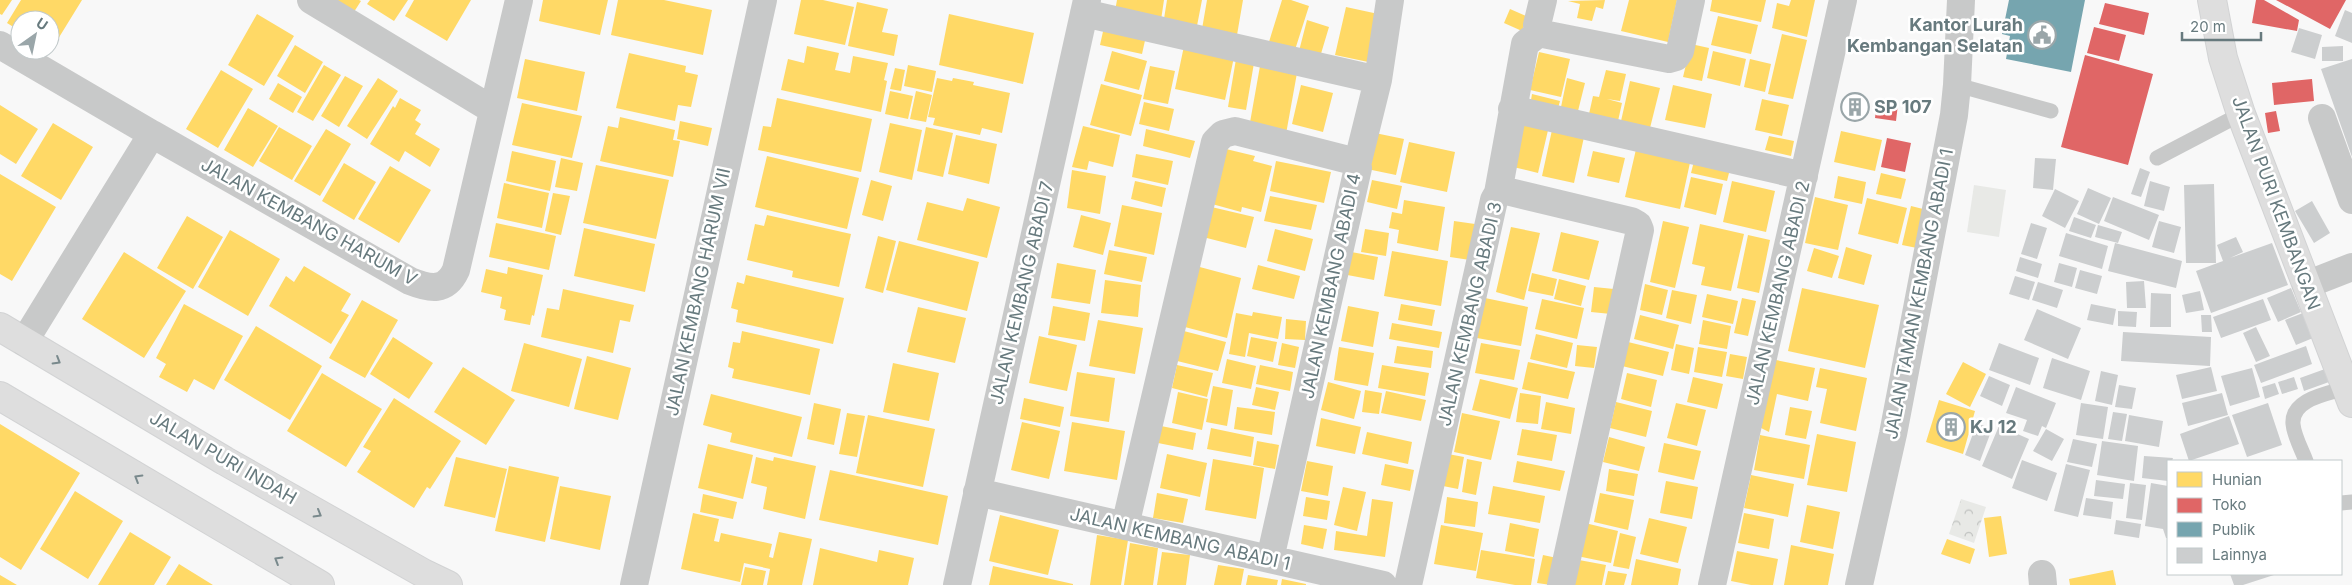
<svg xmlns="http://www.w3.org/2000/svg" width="2352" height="585" viewBox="0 0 2352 585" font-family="Inter,sans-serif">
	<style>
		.forest { fill: url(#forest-crowns) }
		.garden { fill: #e8e9e6 }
		.homes { fill: #ffd966 }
		.shops { fill: #e06666 }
		.public { fill: #76a5af }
		.building { fill: #cccecf }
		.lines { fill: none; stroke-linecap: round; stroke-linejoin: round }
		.secondary-casing { stroke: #d2d3d4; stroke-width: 30 }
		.lane { stroke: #c8c9c9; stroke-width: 15 }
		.street { stroke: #c8c9c9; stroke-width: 28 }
		.secondary { stroke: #dedede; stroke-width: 28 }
		.oneway { stroke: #79898c }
		.labels { text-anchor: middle; stroke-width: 5; stroke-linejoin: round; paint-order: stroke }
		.poi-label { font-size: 18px; font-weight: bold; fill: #677a7e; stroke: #fff; text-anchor: start }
		.street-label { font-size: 18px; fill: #677a7e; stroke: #fff }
	</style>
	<defs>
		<pattern id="forest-crowns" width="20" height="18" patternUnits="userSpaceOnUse" patternTransform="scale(1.25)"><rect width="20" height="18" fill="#e8e9e6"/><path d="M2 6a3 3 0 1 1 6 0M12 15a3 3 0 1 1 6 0" fill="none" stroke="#c0c2c0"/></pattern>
	</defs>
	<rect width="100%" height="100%" fill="#f8f8f8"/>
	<!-- forest -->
	<path class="forest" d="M1961,499l25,8 -12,36 -25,-9z"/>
	<!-- garden -->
	<path class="garden" d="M1974,185l32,5 -7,47 -32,-5z"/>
	<!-- homes -->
	<path class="homes" d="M0,0h12l-10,15 -2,-1z
		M21,0h61l-32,52v-32h-30v11l-13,-8z
		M329,0h30l2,1 -9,14z
		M370,0h38l-14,21 -27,-17z
		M414,0h57l-24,41 -42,-25z
		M543,0h65l-8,35 -61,-14z
		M618,0h46l48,10 -9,45 -92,-20z
		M801,0h22l31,7 -9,38 -51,-11z
		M1117,0h47l-3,20 -46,-9z
		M1167,0h35l-6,31 -33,-6z
		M1207,0h36l-6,35 -35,-6z
		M1282,0h9l18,6 -15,47 -26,-8z
		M1605,0l-2,9 -7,-2 -4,14 -15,-3 3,-14 -12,-3z
		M1629,0h48l-9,42 -47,-11z
		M1712,0h54l-5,22 -51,-11z
		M1791,0h24l-8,37 -35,-9 5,-25 12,3z
		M857,2l31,7 -6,23 16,3 -4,21 -46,-10z
		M1346,7l37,8 -10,48 -38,-8z
		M1510,9l18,8 -6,14 -18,-8z
		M257,14l37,22 -30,50 -36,-21z
		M949,14l85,19 -11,51 -84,-19z
		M1718,16l40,9 -7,29 -40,-9z
		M1307,20l22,7 -9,30 -21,-6z
		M1104,27l42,9 -4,18 -42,-9z
		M1782,34l25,6 -14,59 -25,-5z
		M1691,44l18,4 -7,33 -19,-4z
		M295,45l28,17 -18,31 -28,-17z
		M807,46l32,7 -4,17 15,3 3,-17 35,7 -4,17 3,1 -6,31 -100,-22 7,-31 16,4z
		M1184,46l50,11 -9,43 -50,-11z
		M1112,51l35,10 -8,29 -35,-9z
		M1713,51l33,8 -6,27 -33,-8z
		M1539,52l31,7 -9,38 -31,-7z
		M629,53l57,13 -1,6 13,3 -7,32 -13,-2 -3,16 -59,-13z
		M525,59l60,13 -8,39 -60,-13z
		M1236,59l18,4 -8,47 -18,-3z
		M1750,59l21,5 -6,28 -21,-5z
		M324,65l17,10 -28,46 -16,-9z
		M908,65l28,6 -4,21 -28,-6z
		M1150,66l25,5 -7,33 -25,-5z
		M1260,66l37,7 -11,61 -37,-6z
		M895,68l10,2 -4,21 -11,-2z
		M221,70l32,19 -35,59 -32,-19z
		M1606,70l20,4 -6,27 -13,-2 15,4 -4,18 -29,-7 4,-18 6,1z
		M345,76l18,10 -24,41 -18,-11z
		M378,78l20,13 -31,48 -20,-13z
		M937,78l15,3 1,-3 21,4 -1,3 37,8 -8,40 -20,-5 -2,7 -47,-10 2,-7 -7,-1z
		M1567,78l18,5 -7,28 -17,-4z
		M1630,81l30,7 -10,40 -29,-7z
		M278,83l24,14 -9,16 -24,-14z
		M1101,84l41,11 -11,41 -41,-11z
		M1301,85l32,8 -10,39 -31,-8z
		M1673,85l39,9 -7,34 -40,-8z
		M890,91l23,5 -5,23 -23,-5z
		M916,91l16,4 -6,27 -16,-3z
		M1532,94l28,7 -3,11 -27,-6z
		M400,98l21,12 -6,10 6,4 -6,10 25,15 -10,18 -25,-16 -6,11 -29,-18 23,-38 2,2z
		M777,98l95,21 -11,53 -103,-22 5,-24 8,1z
		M1762,99l27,6 -7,31 -27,-6z
		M1144,102l30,7 -5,22 -30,-7z
		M522,103l60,13 -10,42 -60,-13z
		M0,105l38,24 -22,35 -16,-10z
		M248,108l30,18 -25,41 -29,-17z
		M620,117l55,13 -2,10 7,1 -7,36 -73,-16 8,-35 10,2z
		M1520,119l29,7 -11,47 -29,-7z
		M680,121l32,7 -4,18 -31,-7z
		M53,123l40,24 -32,53 -40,-24z
		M890,123l32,7 -10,50 -33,-8z
		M1083,126l37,9 -7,32 -24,-6 -2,9 -15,-3z
		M279,127l33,19 -20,34 -33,-19z
		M926,127l27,6 -10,44 -26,-6z
		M326,129l25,15 -31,52 -26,-15z
		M1146,129l49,12 -5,17 -47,-12z
		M1552,130l32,7 -10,46 -32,-7z
		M1841,131l41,9 -7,31 -41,-9z
		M1375,133l29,6 -8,36 -29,-6z
		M956,135l41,9 -8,40 -41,-10z
		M1769,136l25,5 -3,15 -26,-6z
		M1409,142l46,10 -8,40 -47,-10z
		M1637,145l54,13 -11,51 -55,-12z
		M1226,149l29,7 -2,5 19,5 -11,46 -19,-5 -1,5 -29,-8z
		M512,151l44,10 -6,30 -44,-10z
		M1593,151l32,7 -6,25 -32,-7z
		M1136,154l37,7 -5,24 -36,-8z
		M767,156l92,22 -12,51 -92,-22z
		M1695,157l36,8 -4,16 -36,-8z
		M561,158l22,5 -6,28 -22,-4z
		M1276,161l55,11 -7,31 -54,-12z
		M344,163l32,19 -22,38 -32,-19z
		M596,165l73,15 -13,59 -73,-16z
		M390,166l41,24 -32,53 -41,-24z
		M1072,170l34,6 -6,38 -33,-6z
		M1881,173l25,6 -5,20 -25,-5z
		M0,174l56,33 -44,74 -12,-7z
		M1838,176l28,6 -4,22 -28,-6z
		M1691,177l32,7 -7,31 -32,-8z
		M871,180l21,6 -9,35 -21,-6z
		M1372,180l30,6 -5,23 -30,-7z
		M1135,181l31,7 -4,19 -31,-8z
		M1732,181l43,10 -9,41 -43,-10z
		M504,183l45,10 -7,35 -45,-10z
		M553,193l17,3 -9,39 -16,-4z
		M1270,196l47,9 -6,25 -47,-9z
		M1815,197l33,8 -10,45 -33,-7z
		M967,198l33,9 -13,51 -70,-18 10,-38 36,9z
		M1867,198l40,10 -9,36 -40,-10z
		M1404,200l41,7 -7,44 -41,-8 2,-13 -10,-2 3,-16 10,2z
		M1122,205l40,8 -8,42 -40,-9z
		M1203,205l51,12 -8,31 -51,-13z
		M1911,206l20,5 -9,38 -20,-4z
		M767,215l84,19 -12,53 -47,-10 1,-6 -46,-11 8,-36 9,2z
		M1081,215l30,8 -8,32 -30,-8z
		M187,216l36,21 -30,52 -36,-21z
		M1454,221l21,3 -5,36 -20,-3z
		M1663,221l26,6 -14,61 -25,-6z
		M496,223l60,13 -7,34 -60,-13z
		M1700,224l44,10 -13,57 -30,-6 4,-18 -13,-3z
		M1511,227l29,6 -16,67 -28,-8z
		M584,228l71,16 -10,48 -71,-16z
		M1275,229l38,10 -8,32 -38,-10z
		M1365,229l24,4 -3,23 -25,-4z
		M230,230l50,29 -32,57 -50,-29z
		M1561,232l38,9 -10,39 -37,-9z
		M1748,235l22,5 -11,53 -22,-5z
		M878,236l18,5 -13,52 -18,-5z
		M899,241l80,21 -12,49 -81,-21z
		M1846,247l26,8 -8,30 -26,-7z
		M1814,248l25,8 -7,22 -25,-7z
		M1109,250l38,7 -5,25 -38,-8z
		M1346,251l32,6 -4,23 -32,-6z
		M1392,251l56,10 -7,45 -57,-10z
		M124,252l62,39 -42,67 -62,-39z
		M1057,263l39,7 -6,34 -39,-6z
		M1258,265l42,11 -6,23 -42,-10z
		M304,266l47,28 -10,17 8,4 -18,29 -62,-38 17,-30 8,6z
		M1196,266l45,12 -14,60 -46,-12z
		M508,267l35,8 -9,41 -2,-1 -2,10 -26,-5 2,-10 -6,-2 2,-11 -21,-5 5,-23 21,5z
		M1532,273l25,6 -4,17 -25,-5z
		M746,275l98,23 -11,46 -97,-22 2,-12 -7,-2 6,-26 7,2z
		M1559,279l27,7 -5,20 -27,-7z
		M1105,280l36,5 -3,32 -37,-4z
		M1645,284l23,6 -6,25 -22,-5z
		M1594,287l20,2 -3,25 -20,-2z
		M1802,288l77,17 -14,63 -77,-17z
		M563,289l71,16 -4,17 -10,-2 -7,33 -72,-16 6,-29 12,2z
		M1672,290l25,5 -6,29 -25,-6z
		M1707,294l31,7 -5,23 -31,-7z
		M1485,298l43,9 -7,39 -44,-8z
		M1742,298l14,3 -8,35 -14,-3z
		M1542,299l42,9 -7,31 -42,-10z
		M362,300l36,20 -33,58 -36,-20z
		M184,304l59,32 -29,54 -20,-11 -7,13 -28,-15 7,-13 -10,-6z
		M1401,304l34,6 -3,16 -34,-6z
		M1053,306l37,7 -5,28 -37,-6z
		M1348,306l31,6 -6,35 -32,-6z
		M918,307l48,11 -11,45 -48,-11z
		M1253,312l29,5 -4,22 -29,-6 -4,24 -16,-3 7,-41 16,3z
		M1640,315l39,10 -6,24 -39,-10z
		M1286,319l20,2 -1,19 -20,-1z
		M1098,320l45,8 -8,46 -46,-8z
		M1703,320l28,6 -4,23 -28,-5z
		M1392,323l50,9 -3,16 -50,-9z
		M256,326l66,40 -32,54 -66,-40z
		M1180,330l46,12 -8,29 -45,-11z
		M742,331l78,18 -10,46 -78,-17 2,-9 -6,-2 5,-25 7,1z
		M1536,334l37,9 -6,25 -37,-9z
		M1039,336l38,9 -10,46 -38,-8z
		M393,337l40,26 -24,36 -39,-25z
		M1251,337l26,5 -4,20 -26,-6z
		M1628,342l41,10 -6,24 -41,-10z
		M524,343l58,16 -13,48 -58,-16z
		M1282,343l17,4 -4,21 -17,-3z
		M1481,343l39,7 -6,30 -39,-7z
		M1676,344l18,4 -5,26 -18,-4z
		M1577,345l20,2 -3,21 -19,-2z
		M1397,346l36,5 -2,17 -37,-5z
		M1339,347l35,6 -6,33 -34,-6z
		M1698,347l29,5 -5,25 -28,-5z
		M1730,354l17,3 -4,22 -17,-3z
		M587,356l44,12 -13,52 -44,-11z
		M1227,359l29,7 -5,23 -29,-6z
		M1776,360l39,8 -7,33 -31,-7 -8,38 -14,-7z
		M1528,362l47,10 -7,27 -46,-10z
		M1963,362l23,12 -16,33 -24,-13z
		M893,363l46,10 -10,48 -46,-9z
		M1177,365l36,8 -6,24 -35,-9z
		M1260,365l33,7 -3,19 -34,-7z
		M1382,365l47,8 -4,23 -47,-8z
		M463,367l52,33 -29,45 -52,-33z
		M1820,368l47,10 -11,53 -36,-8 7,-34 -11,-2z
		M1077,372l38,6 -6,44 -39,-6z
		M322,373l60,36 -36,58 -59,-36z
		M1627,373l30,7 -6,27 -30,-8z
		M1693,377l30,7 -6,25 -30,-7z
		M1480,379l38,9 -8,31 -38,-9z
		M1328,382l33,9 -7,28 -33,-9z
		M1213,386l20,4 -6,36 -21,-4z
		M1256,387l23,5 -4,18 -23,-5z
		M1365,390l17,3 -3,21 -17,-2z
		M1386,391l40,9 -5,21 -40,-8z
		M1178,392l30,7 -6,31 -30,-7z
		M1520,393l21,3 -3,28 -22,-2z
		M711,394l91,23 -10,40 -62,-15 2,-9 -29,-8z
		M394,398l67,43 -31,48 -3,-2 -13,21 -57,-36 14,-21 -8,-4z
		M1024,398l40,9 -4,20 -40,-8z
		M1939,400l36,11 -12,43 -37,-12z
		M1546,402l29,6 -4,26 -30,-5z
		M1616,402l36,9 -6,26 -36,-9z
		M814,403l27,6 -7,36 -27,-6z
		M1676,403l30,7 -9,36 -30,-8z
		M1237,407l38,5 -3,23 -38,-6z
		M1790,407l22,4 -6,28 -21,-4z
		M847,413l18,3 -8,41 -18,-3z
		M1462,413l38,8 -9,39 -37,-8z
		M868,415l67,14 -12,58 -67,-14z
		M1321,418l40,9 -6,27 -39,-8z
		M1022,422l38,9 -11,48 -38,-9z
		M1072,422l53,9 -8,49 -53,-9z
		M0,424l80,49 -59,97 -21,-13z
		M1161,426l35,7 -3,17 -35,-7z
		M1211,428l43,9 -3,20 -44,-8z
		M1522,429l35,6 -5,26 -35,-6z
		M1367,432l45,10 -4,22 -46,-10z
		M1817,434l39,8 -9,50 -40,-7z
		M1760,435l50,10 -6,34 -50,-9z
		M1609,437l36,10 -6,24 -36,-9z
		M1257,441l22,4 -4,24 -22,-4z
		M1664,443l37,8 -7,29 -36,-8z
		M708,444l45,11 -10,44 -45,-11z
		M1167,454l40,9 -7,34 -40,-9z
		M1448,454l16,3 -6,32 -15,-3z
		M456,457l51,12 -12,49 -51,-12z
		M756,457l17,4 1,-4 42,9 -11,53 -42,-10 4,-22 -16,-4z
		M1213,459l51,9 -8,51 -51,-9z
		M1467,459l15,3 -6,33 -14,-3z
		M1307,461l26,5 -5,30 -27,-5z
		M1517,461l48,10 -5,20 -47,-9z
		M1385,464l29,6 -4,21 -29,-6z
		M509,466l50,11 -14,65 -50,-11z
		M1609,469l29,5 -4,22 -28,-5z
		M830,470l118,26 -10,49 -119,-25z
		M1751,475l43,9 -6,33 -44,-9z
		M1666,481l32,6 -6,32 -32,-6z
		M560,486l51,10 -11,54 -50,-11z
		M1493,486l52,10 -5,27 -52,-9z
		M1343,487l23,5 -9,39 -23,-6z
		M75,491l48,30 -35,58 -48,-30z
		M1157,493l31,6 -5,24 -30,-5z
		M1600,493l34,7 -6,30 -34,-8z
		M703,494l34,8 -4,17 -33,-7z
		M1306,497l24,4 -3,19 -24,-4z
		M1447,497l31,5 -3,25 -31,-4z
		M1372,499l21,3 -8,55 -51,-7 2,-19 31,5z
		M1807,505l33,7 -7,37 -33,-7z
		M693,513l26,6 -5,22 5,1 2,-9 51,11 -3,13 4,1 6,-26 33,7 -10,46h-35l3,-16 -26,-6 -4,19 -59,-13z
		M1744,513l30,6 -5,30 -31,-6z
		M1000,515l59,15 -11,45 -59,-14z
		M2001,516l6,38 -18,3 -5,-39z
		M1649,518l38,9 -9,36 -38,-9z
		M1510,523l29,6 -5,28 -29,-6z
		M1585,523l33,8 -7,32 -34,-7z
		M1304,525l23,4 -4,20 -22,-5z
		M1441,525l42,8 -7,38 -42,-7z
		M130,532l41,25 -17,28h-56z
		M1620,533l16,4 -7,32 -16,-3z
		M1097,535l31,5 -7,45h-31z
		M1947,539l28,10 -5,15 -29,-10z
		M1130,543l28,5 -5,37h-29z
		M1791,545l43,9 -6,31h-44z
		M820,548l57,14 2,-12 35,8 -6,27h-95z
		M1481,550l54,9 -4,26h-16l-39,-7z
		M1737,551l41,8 -5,26h-22l-20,-4z
		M1162,552l28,3 -4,30h-29z
		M1543,555l14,3 -6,27 -14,-2z
		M1636,559l45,10 -3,16h-47z
		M1579,560l27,5 -4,20h-28z
		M179,564l34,21h-47z
		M1218,565l26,4 -3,16h-27z
		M993,566l80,18v1h-84z
		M745,567l21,4 -3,14h-22z
		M2113,570l3,15h-46l-1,-6z
		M1608,571l19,3 -3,11h-19z
		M0,575l17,10h-17z
		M1248,575l30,5 -1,5h-31z
		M1282,579l24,5v1h-25z"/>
	<!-- shops -->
	<path class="shops" d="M2256,0h8l35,20 -2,11 -45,-8z
		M2276,0h70l-16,29z
		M2105,3l44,10 -5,22 -45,-11z
		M2094,27l32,8 -7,26 -32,-8z
		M2085,55l68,19 -25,91 -67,-18z
		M2312,79l2,22 -40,4 -2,-22z
		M1848,94l18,4 -4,22 -18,-3z
		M1877,101l21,3 -2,17 -21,-3z
		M2276,111l4,20 -12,2 -3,-20z
		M1887,138l24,5 -6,29 -24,-5z"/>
	<!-- public -->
	<path class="public" d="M2009,0h76l-14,72 -65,-13 4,-23 -8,-2z"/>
	<!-- building -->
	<path class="building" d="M2345,10l7,3v30l-17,-7z
		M2299,28l23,7 -7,24 -24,-7z
		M2343,46v15h-21v-14z
		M2352,59v98l-31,-88z
		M2035,158l21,1 -3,31 -20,-2z
		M2140,168l10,4 -9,25 -10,-3z
		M2150,181l20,6 -6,24 -20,-5z
		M2214,184l2,79h-30l-2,-78z
		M2088,188l23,10 -12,26 -22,-10z
		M2055,189l24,12 -14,27 -23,-12z
		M2113,197l46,18 -10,25 -45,-19z
		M2312,201l18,32 -16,10 -19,-32z
		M2074,217l22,8 -5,13 -22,-7z
		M2159,221l22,6 -7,26 -22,-6z
		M2031,223l16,5 -10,31 -16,-5z
		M2098,225l24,7 -4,11 -23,-6z
		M2066,233l42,13 -6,23 -43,-13z
		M2236,237l7,15 -13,6 42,-15 16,42 -77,28 -15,-42 27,-10 -6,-16z
		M2115,243l67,18 -6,27 -68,-17z
		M2020,257l22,7 -4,14 -22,-7z
		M2059,263l18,5 -5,19 -18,-5z
		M2080,270l22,6 -5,18 -22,-6z
		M2015,276l20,6 -6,18 -20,-6z
		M2144,281l2,27h-19l-1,-26z
		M2038,282l25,8 -6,18 -25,-8z
		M2291,288l10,24 -23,10 -11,-24z
		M2200,291l4,19 -18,3 -4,-18z
		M2151,293l20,1v33h-21z
		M2263,299l8,21 -50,18 -8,-21z
		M2091,304l25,5 -3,16 -26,-5z
		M2037,309l44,19 -13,31 -44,-19z
		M2118,311l19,1 -1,15 -18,-1z
		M2303,313l10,25 -17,7 -11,-25z
		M2201,315h10l1,17h-10z
		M2256,327l14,29 -14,6 -13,-29z
		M2123,332l88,5 -1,29 -89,-5z
		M1999,343l40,15 -9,27 -41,-15z
		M2306,346l6,18 -51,19 -7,-18z
		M2052,358l38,13 -9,29 -38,-12z
		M2211,367l6,24 -35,8 -6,-24z
		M2252,368l8,29 -30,9 -9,-30z
		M2325,369l4,13 -25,9 -4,-13z
		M2101,371l17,4 -6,30 -17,-4z
		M1989,376l21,9 -8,21 -22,-10z
		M2294,377l4,12 -16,5 -4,-12z
		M2275,383l4,11 -14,5 -3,-12z
		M2119,385l17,3 -4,21 -17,-2z
		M2016,387l40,16 -10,25 -4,-2 -4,10 -15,-5 4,-11 -21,-7z
		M2222,393l6,22 -40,11 -6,-23z
		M2081,403l27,4 -5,32 -27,-4z
		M2268,403l14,42 -35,12 -15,-42z
		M2113,412l14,2 -5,27 -14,-2z
		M2129,415l34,6 -4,26 -34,-6z
		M2229,416l10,28 -50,17 -9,-27z
		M1977,423l15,6 -12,32 -15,-6z
		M1999,426l30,13 -17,40 -30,-13z
		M2046,429l18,10 -12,22 -19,-10z
		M2073,439l24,5 -5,23 -25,-5z
		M2102,441l36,5 -4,35 -37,-6z
		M2144,456l29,2 -1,3h-4v20l-26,-3z
		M2022,460l35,13 -10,28 -35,-13z
		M2066,464l24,6 -12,47 -24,-6z
		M2096,480l29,4 -2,15 -29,-3z
		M2130,483l16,2 -4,35 -16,-2z
		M2151,483l17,3v52h-2l-3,-9 -18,-3z
		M2086,498l27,4 -2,17 -28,-4z
		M2116,520l25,4 -2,14 -25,-4z
		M2230,574h47l-34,11h-9z"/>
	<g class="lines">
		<defs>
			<path id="secondary" d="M2212,0l11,58 18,56 111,289
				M0,327l225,134 198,112 25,12
				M0,396l320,189"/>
		</defs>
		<!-- secondary casing -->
		<use href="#secondary" class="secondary-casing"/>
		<!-- lane -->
		<path class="lane" d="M1957,85l94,26
			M2157,158l84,-44
			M2306,461c-4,-11 -12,-25 -13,-37 -2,-25 34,-30 53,-36
			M2341,503l11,-1"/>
		<!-- street -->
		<path class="street" d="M311,0l182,110
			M1543,0l-6,25 6,9 126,25 7,-2 4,-6 11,-51
			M1084,13l294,67
			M0,45l152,89 -128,208
			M1512,109l292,67
			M2322,118l30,82
			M152,134l258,147c20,8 36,11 46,-11l63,-270
			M1357,165l21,-85 12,-80
			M1498,193l27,-149 15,-12
			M2306,285l46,-18
			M977,492l406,93
			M1125,526l90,-384 8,-8 12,-3 114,29 8,5 1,3 -88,391
			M2042,574l1,11
			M634,585l129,-585
			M957,585l130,-585
			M1408,585l86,-385 4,-7 8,-2 125,30 7,4 2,5 -79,355
			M1712,585l131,-585
			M1859,585l34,-151 61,-319 3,-30 4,-85"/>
		<!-- secondary -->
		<use href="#secondary" class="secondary"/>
	</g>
	<!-- one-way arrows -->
	<defs><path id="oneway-chevron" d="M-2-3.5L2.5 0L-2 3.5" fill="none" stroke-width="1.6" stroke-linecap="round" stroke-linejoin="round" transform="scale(1.25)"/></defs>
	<g class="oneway">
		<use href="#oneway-chevron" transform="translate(57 361) rotate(31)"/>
		<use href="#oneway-chevron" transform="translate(138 478) rotate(-149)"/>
		<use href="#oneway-chevron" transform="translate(318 514) rotate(30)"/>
		<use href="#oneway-chevron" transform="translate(278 560) rotate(-149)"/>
	</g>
	<!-- icons -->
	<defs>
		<symbol id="civic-ring" viewBox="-11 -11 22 22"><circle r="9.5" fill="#fff" stroke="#9aa6a9" stroke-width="1.5"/><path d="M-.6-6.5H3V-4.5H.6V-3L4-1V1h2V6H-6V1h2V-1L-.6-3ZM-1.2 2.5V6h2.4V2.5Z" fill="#9aa6a9"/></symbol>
		<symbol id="building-ring" viewBox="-11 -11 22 22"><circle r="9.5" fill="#fff" stroke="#9aa6a9" stroke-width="1.5"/><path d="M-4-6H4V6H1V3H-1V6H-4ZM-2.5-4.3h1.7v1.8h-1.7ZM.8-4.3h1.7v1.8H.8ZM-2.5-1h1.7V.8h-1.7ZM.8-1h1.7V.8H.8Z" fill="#9aa6a9"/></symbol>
	</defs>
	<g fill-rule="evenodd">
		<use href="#civic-ring" x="2026" y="19" width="32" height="32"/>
		<use href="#building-ring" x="1839" y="91" width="32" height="32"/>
		<use href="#building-ring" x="1935" y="411" width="32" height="32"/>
	</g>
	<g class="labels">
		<!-- poi labels -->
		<g class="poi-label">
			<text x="2023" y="31" text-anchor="end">Kantor Lurah<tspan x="2023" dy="21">Kembangan Selatan</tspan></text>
			<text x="1874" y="113">SP 107</text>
			<text x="1970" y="433">KJ 12</text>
		</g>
		<!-- street labels -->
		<g class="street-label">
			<text transform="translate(2276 203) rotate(70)" y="6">JALAN PURI KEMBANGAN</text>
			<text transform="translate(309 222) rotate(29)" y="6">JALAN KEMBANG HARUM V</text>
			<text transform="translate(1331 286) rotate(-78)" y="6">JALAN KEMBANG ABADI 4</text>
			<text transform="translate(698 292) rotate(-78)" y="6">JALAN KEMBANG HARUM VII</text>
			<text transform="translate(1022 293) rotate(-77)" y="6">JALAN KEMBANG ABADI 7</text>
			<text transform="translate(1778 293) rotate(-77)" y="6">JALAN KEMBANG ABADI 2</text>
			<text transform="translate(1919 294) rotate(-79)" y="6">JALAN TAMAN KEMBANG ABADI 1</text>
			<text transform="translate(1470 314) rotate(-77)" y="6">JALAN KEMBANG ABADI 3</text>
			<text transform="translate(223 458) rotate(30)" y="6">JALAN PURI INDAH</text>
			<text transform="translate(1180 539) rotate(13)" y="6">JALAN KEMBANG ABADI 1</text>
		</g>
	</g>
	<!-- legend -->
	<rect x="2167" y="460" width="175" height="115" fill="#ffffff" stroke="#c2cacb"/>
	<rect x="2177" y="472" width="25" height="15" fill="#ffd966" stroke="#c2cacb"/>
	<text x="2212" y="485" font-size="15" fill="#677a7e">Hunian</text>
	<rect x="2177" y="498" width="25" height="15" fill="#e06666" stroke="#c2cacb"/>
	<text x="2212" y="510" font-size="15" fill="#677a7e">Toko</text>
	<rect x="2177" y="522" width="25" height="15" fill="#76a5af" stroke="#c2cacb"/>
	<text x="2212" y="535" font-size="15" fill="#677a7e">Publik</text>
	<rect x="2177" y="548" width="25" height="15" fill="#cccecf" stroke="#c2cacb"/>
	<text x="2212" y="560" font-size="15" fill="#677a7e">Lainnya</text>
	<!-- north arrow -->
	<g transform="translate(35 35) rotate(33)"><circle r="24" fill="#ffffff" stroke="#c2cacb"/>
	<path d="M0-4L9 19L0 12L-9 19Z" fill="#9aa6a9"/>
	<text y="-8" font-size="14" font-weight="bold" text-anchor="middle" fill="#677a7e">U</text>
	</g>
	<!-- scale -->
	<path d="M2182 32v8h79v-8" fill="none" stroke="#677a7e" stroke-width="2.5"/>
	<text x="2190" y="32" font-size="15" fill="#677a7e" stroke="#ffffff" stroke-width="4" paint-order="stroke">20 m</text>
</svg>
